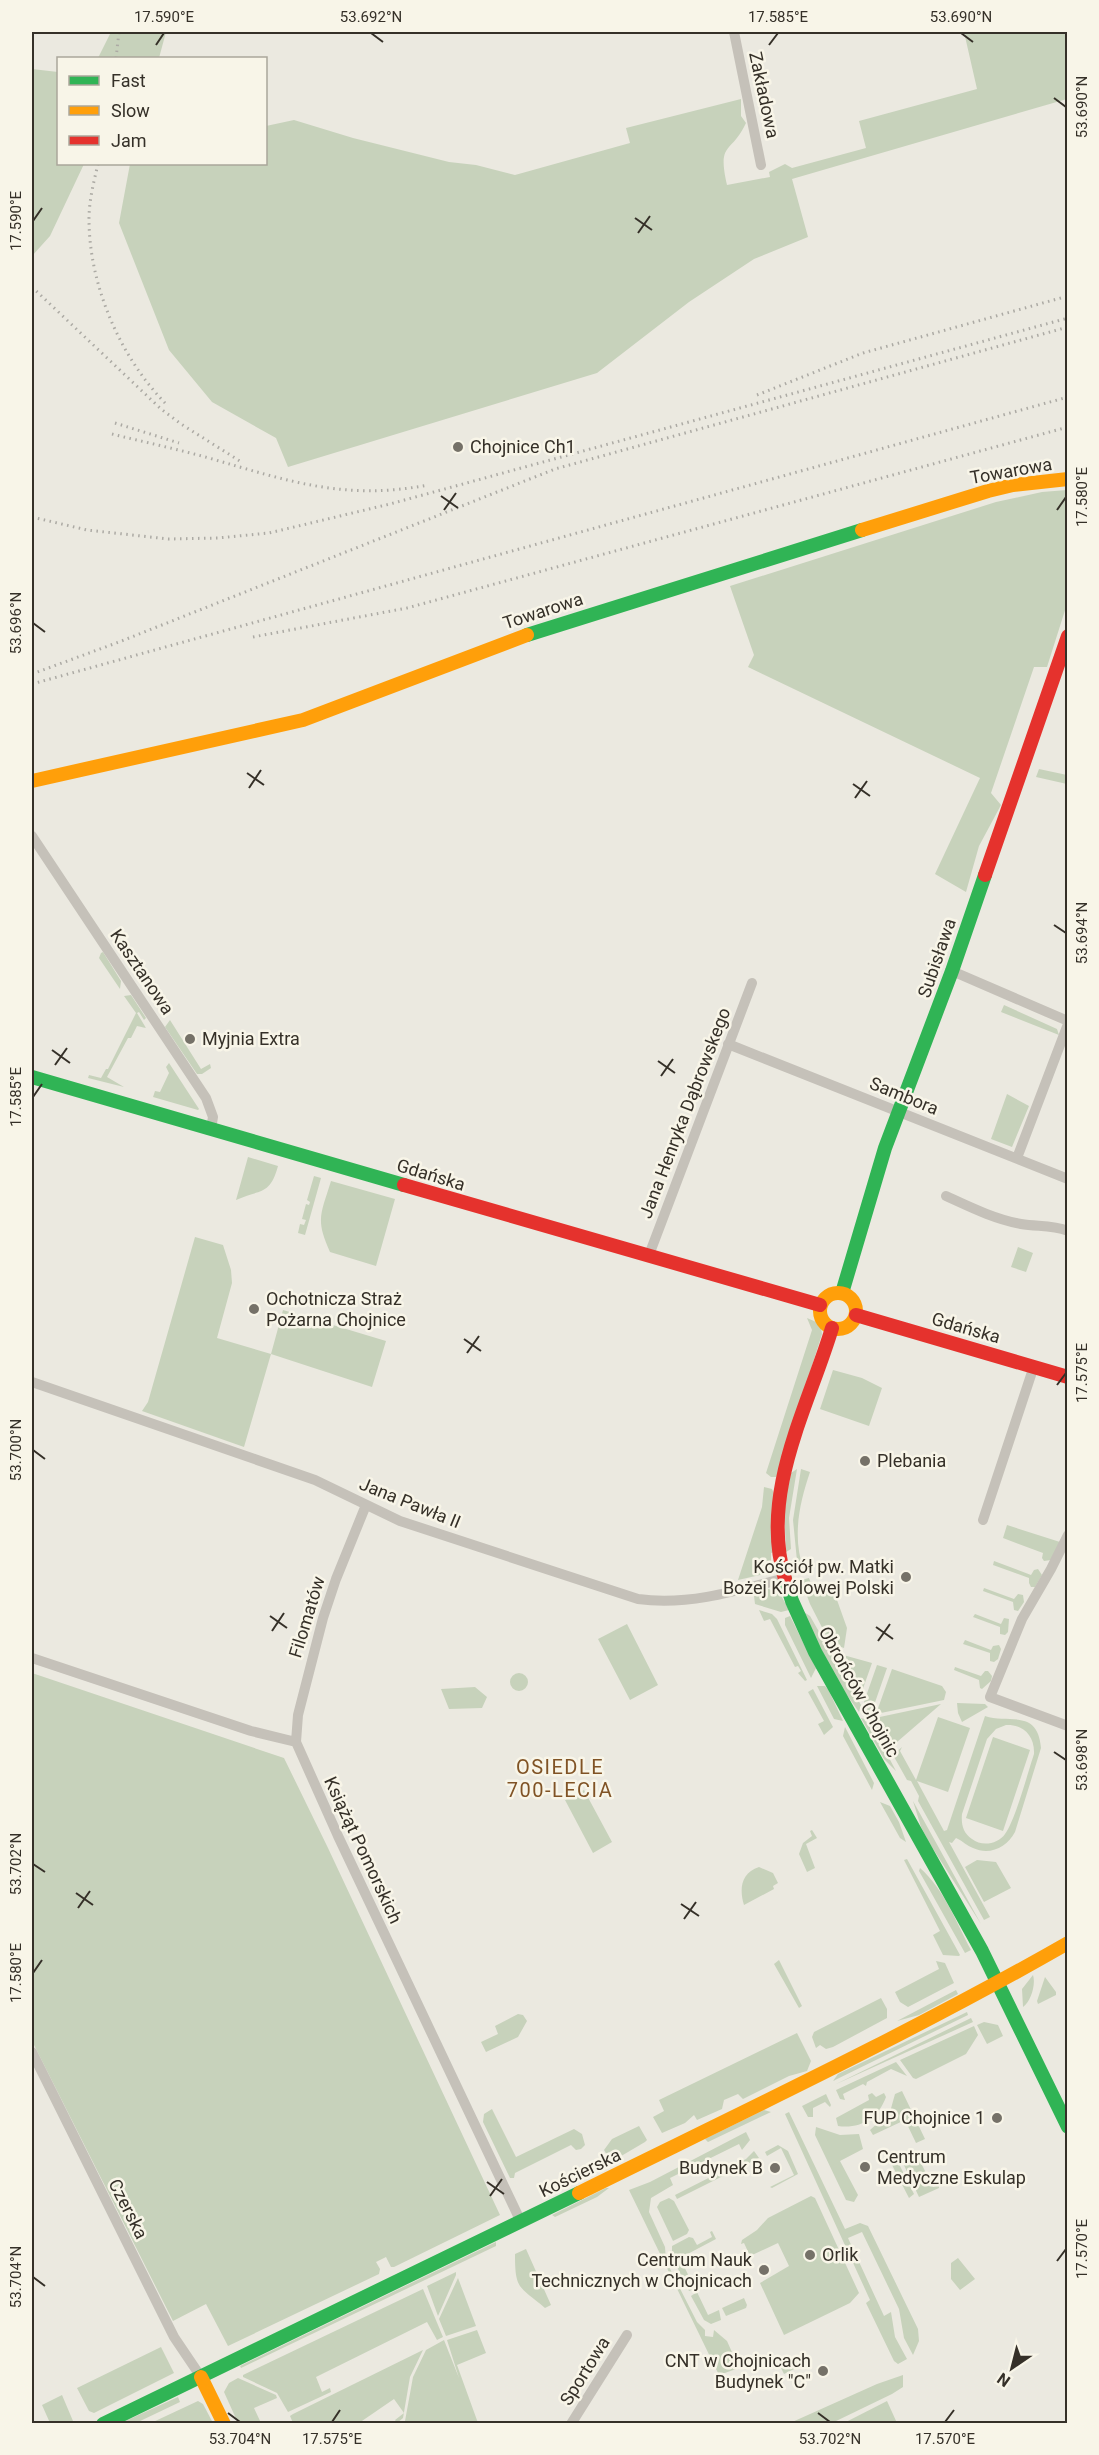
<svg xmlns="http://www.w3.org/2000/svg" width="1099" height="2455" viewBox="0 0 1099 2455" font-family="Roboto,sans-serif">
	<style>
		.green { fill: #c7d2bb; fill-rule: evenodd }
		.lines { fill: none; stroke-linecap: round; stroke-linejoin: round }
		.street { stroke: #c5c1b9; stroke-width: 10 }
		.fast { stroke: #30b455; stroke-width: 14 }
		.slow { stroke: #ff9f0a; stroke-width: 14 }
		.jam { stroke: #e5322d; stroke-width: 14 }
		.rail { stroke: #acaaa4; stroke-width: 3; stroke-dasharray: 1.5 4.5; stroke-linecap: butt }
		.ticks { fill: none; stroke: #353028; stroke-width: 2 }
		.poi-dot { fill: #757168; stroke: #f8f5e8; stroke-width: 2 }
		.labels { text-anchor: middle; stroke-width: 5; stroke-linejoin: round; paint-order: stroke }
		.street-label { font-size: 18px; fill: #353028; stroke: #f8f5e8 }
		.poi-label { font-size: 18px; fill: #353028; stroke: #f8f5e8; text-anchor: start }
		.neighbourhood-label { font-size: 20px; letter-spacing: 1.5px; fill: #805325; stroke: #f8f5e8 }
		.neatline { fill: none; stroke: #353028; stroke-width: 2 }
		.ticks-label { font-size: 15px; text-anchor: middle; fill: #353028 }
	</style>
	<rect width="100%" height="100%" fill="#ebe9e0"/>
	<!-- green -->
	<path class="green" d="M111,32h55l-7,26h-61z
		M964,32h103v67l-275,80 16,58 -54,22 -65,43 -92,71 -309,94 -12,-29 -64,-36 -43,-52 -50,-127 11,-59h136v-38l28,-6 59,18 96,24 27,3 39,10 115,-32 -4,-15 115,-29v17l5,7c-15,32 -29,18 -19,62l43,-8 -1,-5 16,-8 7,4 74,-20 -7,-27 118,-32z
		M32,69l26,3v92h26l-34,72 -18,20z
		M1067,490v114l-20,63h-13l-43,126 10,12 -22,41 -13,46 -31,-18 45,-96 -232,-111 6,-12 -24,-69 266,-84 46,-10z
		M1039,769l28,6v9l-31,-7z
		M103,952l18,29 -1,8 -21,-31 2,-5z
		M131,995l15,23 -2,2 -5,-8 -2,1 9,15 -9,-2 -6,12h-3l-21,39 17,10 -36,-9 1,-3 12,3 5,-9h2l28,-56 -12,-17z
		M1004,1005l53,24 2,6 -58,-23z
		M170,1020l31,49 9,-5 1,4 -9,6h-5l-32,-47z
		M169,1063l30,46 -1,1 -45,-13 2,-6 5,1 9,-19 -3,-6z
		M1007,1094l22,12 -17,41 -21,-8z
		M248,1157l30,9c-8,30 -18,23 -42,34z
		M314,1176l7,2 -16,57 -7,-2 2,-9 4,1 2,-5 -4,-1 4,-15 3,1 1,-3 -3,-2z
		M331,1181l64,18 -19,67 -46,-14c-15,-33 -9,-38 1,-71z
		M195,1237l28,8 8,25 1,13 -15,55 54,16 12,-44 103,31 -14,46 -101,-33 -27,93 -102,-36 6,-9z
		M1018,1247l15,6 -7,19 -15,-5z
		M807,1318c10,4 14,5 15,16l-44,140 -2,3h-5l-5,-4 46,-143z
		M833,1370l29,8 20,10 -13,38 -49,-17z
		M797,1469l-8,49 2,31 -5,3 -2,-46 7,-33z
		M801,1469l9,3c-11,33 -18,65 -6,99h-6l-5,-51z
		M764,1487l8,2 2,5 -3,35 3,23 -3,1v14l-11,8 -22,5 24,-73z
		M1007,1525l53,17 -9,18 -7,1 -2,-3 1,-5 -40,-15z
		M994,1561l37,14 3,-5 4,-1 4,6 -7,12h-4l-2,-4v-5l-36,-13z
		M809,1578l5,14 18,-6 15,42 -3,20 -14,-5 -20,-39 -9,-24z
		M765,1588l14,4 10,18 -8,2 -26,-8 -1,-8 2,-6z
		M984,1588l30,11 4,-5 5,1 1,7 -6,9 -4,-1 -1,-8 -30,-11z
		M759,1610l13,4 5,5 30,61 -2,1 -7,-8 3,-2 -3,-5 -3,1 -25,-48 -6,2z
		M801,1610l9,6 51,89 -2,7 -20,-28z
		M975,1614l26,10 3,-6 5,1 -1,13 -3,3 -5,-1v-7l-27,-10z
		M790,1616l26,52 -5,10 -26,-53v-7z
		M627,1624l31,61 -28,15 -32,-61z
		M965,1640l26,10 2,-4 6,-1 2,4 -3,10 -4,3 -4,-1v-8l-27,-9z
		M836,1653l36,10 -12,34z
		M877,1665l10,3 -15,43 -3,2 -5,-11z
		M955,1667l26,9 4,-5h3l4,5 -1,5 -9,8 -2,-1 -1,-8 -25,-10z
		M892,1669l50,17 4,6 -2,8 -68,14z
		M32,1673l252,85 44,90 172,367 -106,52h-3l-5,-10 -10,5 4,7 -1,5 -151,72 -22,-42 -33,17 -141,-280z
		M510 1682a9 9 0 1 1 18 0a9 9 0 1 1-18 0Z
		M817,1686h8l3,3 15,32 -9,-2z
		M475,1687l12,10 -5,11 -33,1 -8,-20z
		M813,1689l20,38 -9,8 -6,-11 6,-3 -16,-29z
		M957,1703l28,1 3,3 -26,15 -4,-9z
		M941,1704l-44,38 -9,5 -14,-26 1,-3z
		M985,1716c23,8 53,-8 56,32l-26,84c-8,15 -25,24 -42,16 -6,-2 -10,-7 -17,-10l-4,5 -3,-1 41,75 -6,3 -66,-119 1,-5 -8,-15 -4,-1 -14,-25 9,-8 -2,4 16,29 22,-63 32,11 -22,64 -31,-11 27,50 3,-1zM1006,1725c17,-1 29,11 28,29 -6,18 -19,67 -29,80 -7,10 -23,13 -33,5 -9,-6 -11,-15 -10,-25l25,-75 9,-10z
		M861,1718l8,2 27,51 -12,-12z
		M845,1727l29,56 -2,7 -29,-54z
		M993,1737l37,13 -27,81 -37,-13z
		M584,1790l28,52 -19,11 -28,-53z
		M913,1801l68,123 -51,-80 -9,-17z
		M880,1802l10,4 9,16 7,20 -6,-4z
		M812,1830l5,8 -11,6 9,24 -8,4 -8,-18 4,-11 9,-7 -2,-5z
		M907,1859l53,96 -1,1 -16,-1 -10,-20 7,-4 -36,-71z
		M977,1860l19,2 15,26 -27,14 -19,-35z
		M759,1867l14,6 5,10 -5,3 1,3 -30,16c-5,-16 -3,-32 15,-38z
		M920,1868c24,21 36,54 51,82l-6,3 -46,-82z
		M779,1960l23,46 -3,2 -25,-44z
		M936,1961l9,2 9,20 -46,24 -8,-5 -5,-10 44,-23z
		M1033,1975c3,9 -2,27 -10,32l-1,-18z
		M1045,1977l11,15v3l-18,9 -1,-3z
		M956,1990l2,4 -39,21 -22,6z
		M881,1998l6,11v9l-54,29 -7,2 -6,-4 -4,3 -4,-11 2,-5z
		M967,2012l1,3 -135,66 5,-7z
		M518,2014l5,1 4,6 -9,16 -32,15 -5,-10 17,-8 -3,-8z
		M971,2018l2,4 -139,63z
		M984,2022l14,3 5,11 -16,8 -10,-19z
		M974,2026l4,9 -12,19 -50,25 -3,-1 -13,-18z
		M797,2033l14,28 -4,10 -18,5 -46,23 -5,-5 -14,6 -2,9 -25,11 -3,-5 -9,8 -23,10 -9,-16 11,-6 -5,-11z
		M896,2062l11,14 -16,-7 -24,13 -1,4 -3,-2 -20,10 2,6 -5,-1 -4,-9z
		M902,2091l23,48 -9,4 -11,-23 -32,15 -3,-5 20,-18 5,-18z
		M872,2093l4,4 8,-4 2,4c-8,22 -26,32 -48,29l-2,-8 33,-18 -1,-5z
		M826,2094l5,11 -1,2 -5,-5 -12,6v9h-5l-6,-11z
		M492,2109l24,48 58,-28 8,5 3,11 -4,4 -5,1 -5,-5 -56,28 -1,5h-4l-27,-56 1,-8z
		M764,2110l7,2 -63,30 -3,-3z
		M789,2112l56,117 15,-6 8,3 50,103 1,12 -6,14 -9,-17 -5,-29 -37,-77 -14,6 36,78 7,-4 4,25 12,22 -9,5 -4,-3 -28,-58 4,-3 -85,-186z
		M639,2126l8,14 -2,2 -34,20 -7,-12 8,-11z
		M816,2127l24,8 19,-1 4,15 -23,12 18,34 -4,7 -8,-2 -31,-65z
		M746,2132l4,8 -8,10 -3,-6 -69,34 3,7 -22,13 -2,14 16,35 1,14 31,61 8,8v6l8,1 1,-7 13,11 12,27 -20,7 -90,-185 21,-8z
		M778,2145l10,6 10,23 -26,14 -2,-1 24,-12 -13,-27 -14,8 -2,-4z
		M754,2151l5,7 -82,41 -2,-4 71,-36z
		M922,2151l3,4h7l1,2 -12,6 12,24 6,-2v3l-20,9 -17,-36z
		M898,2162l16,32 -5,4 -17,-33z
		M606,2188h3l-12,9 -42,20 -3,-2z
		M811,2196l4,2 44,95 -9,10 -66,32 -24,-52 29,-17 -11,-23 -28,13 -6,-13 -3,1 1,-4 15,-10 11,-12z
		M669,2198l5,3 15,29 -2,4 -14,7 -16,-34 3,-5z
		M712,2231l4,8 -36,19 15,31 -6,2 -17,-34v-11l17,-9 4,1 4,7 15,-8 -2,-5z
		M496,2242v4l-255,122 -1,-2z
		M526,2249l25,56 -6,3c-26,-22 -30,-18 -30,-54z
		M958,2258l17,21 -15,11 -9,-11v-16z
		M456,2272v3l-18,41 -11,-30z
		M458,2278l18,48 -30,10 -7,-17z
		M423,2289l20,48 -6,3 -10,-18 -111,55 6,15 8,-4 1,4 -43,20 -11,-19 -34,-16v-2z
		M697,2292l11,23 11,-5 2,10 -10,4 -7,-4 -13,-24z
		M744,2298l3,7 -1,3 -20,8 -4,-8z
		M477,2330l9,23 -29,12 21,58h-72l-1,-2 8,-44 13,-27 18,-10 15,38 -12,-38z
		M161,2347l13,26 -80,40 -5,-2 -12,-23z
		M423,2350l-13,27 -7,41 -6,5 -2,-3 9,-7 -10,-14 -35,24h-66l-3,-7 3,-2z
		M804,2355l4,7 -24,12 -4,-8z
		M903,2375v12l-11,7 -60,29h-42l87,-39z
		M238,2378l38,17 1,3 -23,10 7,15h-23l-14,-31 5,-9z
		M62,2395l11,26 -1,2h-22l-8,-18z
		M178,2397l2,5 -44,21h-15z
		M198,2401l5,3 10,19h-62z
		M887,2401l10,22h-53z"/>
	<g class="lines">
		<!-- street -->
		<path class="street" d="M734,32l27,133
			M32,836l174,262 7,19 -2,12
			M952,971l116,50
			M728,1044l340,135
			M1017,1158l51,-134
			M946,1196c24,11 48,23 75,28 17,3 30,0 47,7
			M649,1255l103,-272
			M32,1382l283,98 85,41 238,78c50,7 99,-8 147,-21
			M366,1505l-30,74 -13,39 -25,97 -2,27 42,94 183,386
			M983,1520l51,-154
			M1068,1535l-17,34 -29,50 -32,78 78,29
			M32,1658l219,73 45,11
			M32,2052l142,285 27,40
			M571,2424l56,-89"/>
		<!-- fast -->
		<path class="fast" d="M527,635l335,-105
			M32,1077l372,108
			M842,1293l43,-145 67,-177 33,-96
			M785,1579l7,22 23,51 167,299 86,176
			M103,2424l476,-231"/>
		<!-- slow -->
		<path class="slow" d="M862,530l126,-39 25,-6 55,-6
			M32,781l271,-61 224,-85
			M820 1311a18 18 0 1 1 36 0a18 18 0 1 1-36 0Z
			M579,2193c164,-81 330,-159 489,-250
			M201,2377l23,47"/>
		<!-- jam -->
		<path class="jam" d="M985,875l83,-239
			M404,1185l416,120
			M856,1315l212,62
			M785,1579c-26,-86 23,-171 47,-251"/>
		<!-- rail -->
		<path class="rail" d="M116,58l3,-26
			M98,164c-4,17 -9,36 -9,55 0,66 31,138 77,185
			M32,287l129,122 20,15 62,39
			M757,395l106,-42 205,-57
			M115,423l64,20
			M112,434c32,8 65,15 97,24 79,23 136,43 219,27
			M32,517l55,13 81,9 50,-1 51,-5 121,-29 678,-186
			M253,637l154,-29 661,-181
			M32,674l87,-32 436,-173 513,-142
			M32,684l1036,-287"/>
	</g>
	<!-- ticks -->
	<path class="ticks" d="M371,33l12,9M961,33l12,9M156,45l8,-12M769,45l9,-12M1054,98l12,9M635,218l17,12M33,221l9,-13M638,233l12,-17M441,496l17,12M444,510l12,-17M1057,510l9,-13M33,623l12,9M247,773l17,12M853,784l17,12M249,788l12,-18M855,798l12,-17M1054,925l12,8M52,1050l18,13M658,1061l17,12M55,1065l12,-17M661,1076l12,-17M33,1097l9,-13M464,1339l17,12M467,1353l12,-17M1057,1385l9,-12M33,1450l12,9M270,1616l17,12M876,1627l17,12M272,1631l12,-18M878,1641l12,-17M1054,1752l12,8M33,1864l12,8M76,1893l17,12M681,1904l18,12M78,1908l12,-17M684,1919l12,-17M33,1973l9,-13M487,2182l17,12M490,2196l12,-17M1057,2261l9,-12M33,2277l12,9M228,2413l12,9M818,2413l12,9M332,2422l8,-12M945,2422l9,-12"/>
	<!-- markers -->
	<g class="poi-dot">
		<circle cx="458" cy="447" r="6"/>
		<circle cx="190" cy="1039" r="6"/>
		<circle cx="254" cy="1309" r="6"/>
		<circle cx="865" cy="1461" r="6"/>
		<circle cx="906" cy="1577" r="6"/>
		<circle cx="997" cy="2118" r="6"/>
		<circle cx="865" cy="2167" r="6"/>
		<circle cx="775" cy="2168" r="6"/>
		<circle cx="810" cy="2255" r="6"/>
		<circle cx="764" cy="2270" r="6"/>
		<circle cx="823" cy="2371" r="6"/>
	</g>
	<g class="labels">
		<!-- street labels -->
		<g class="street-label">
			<text transform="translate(764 95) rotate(78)" y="6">Zakładowa</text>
			<text transform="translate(1011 471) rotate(-10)" y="6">Towarowa</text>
			<text transform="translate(543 611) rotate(-18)" y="6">Towarowa</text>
			<text transform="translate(937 958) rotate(-71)" y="6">Subisława</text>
			<text transform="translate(142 972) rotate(56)" y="6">Kasztanowa</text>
			<text transform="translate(904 1096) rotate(22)" y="6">Sambora</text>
			<text transform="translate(685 1113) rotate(-69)" y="6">Jana Henryka Dąbrowskego</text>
			<text transform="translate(431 1175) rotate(17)" y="6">Gdańska</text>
			<text transform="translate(966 1328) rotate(16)" y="6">Gdańska</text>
			<text transform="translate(410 1503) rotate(22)" y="6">Jana Pawła II</text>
			<text transform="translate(307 1617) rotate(-73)" y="6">Filomatów</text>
			<text transform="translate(859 1692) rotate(61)" y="6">Obrońców Chojnic</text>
			<text transform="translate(363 1850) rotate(65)" y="6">Książąt Pomorskich</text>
			<text transform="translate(580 2173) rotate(-26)" y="6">Kościerska</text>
			<text transform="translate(128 2209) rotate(63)" y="6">Czerska</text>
			<text transform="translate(585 2371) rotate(-58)" y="6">Sportowa</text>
		</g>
		<!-- poi labels -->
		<g class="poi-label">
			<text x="470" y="453">Chojnice Ch1</text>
			<text x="202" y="1045">Myjnia Extra</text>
			<text x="266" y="1305">Ochotnicza Straż<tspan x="266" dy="21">Pożarna Chojnice</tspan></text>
			<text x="877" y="1467">Plebania</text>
			<text x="894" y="1573" text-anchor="end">Kościół pw. Matki<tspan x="894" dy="21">Bożej Królowej Polski</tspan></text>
			<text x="985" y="2124" text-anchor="end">FUP Chojnice 1</text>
			<text x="877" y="2163">Centrum<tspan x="877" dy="21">Medyczne Eskulap</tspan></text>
			<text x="763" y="2174" text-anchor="end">Budynek B</text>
			<text x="822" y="2261">Orlik</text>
			<text x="752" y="2266" text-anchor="end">Centrum Nauk<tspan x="752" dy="21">Technicznych w Chojnicach</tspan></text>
			<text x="811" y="2367" text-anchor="end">CNT w Chojnicach<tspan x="811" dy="21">Budynek "C"</tspan></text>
		</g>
		<!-- neighbourhood labels -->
		<g class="neighbourhood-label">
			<text x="560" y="1774">OSIEDLE<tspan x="560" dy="23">700-LECIA</tspan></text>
		</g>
	</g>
	<!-- border -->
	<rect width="1099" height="2455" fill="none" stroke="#f8f5e8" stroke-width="66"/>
	<!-- legend -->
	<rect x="57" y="57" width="210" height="108" fill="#f8f5e8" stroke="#aaa69b" stroke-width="1.5"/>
	<rect x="69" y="76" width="30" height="9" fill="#30b455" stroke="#aaa69b" stroke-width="1.5"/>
	<text x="111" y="87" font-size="18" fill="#353028">Fast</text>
	<rect x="69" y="106" width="30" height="9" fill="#ff9f0a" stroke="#aaa69b" stroke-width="1.5"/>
	<text x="111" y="117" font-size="18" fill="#353028">Slow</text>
	<rect x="69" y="136" width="30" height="9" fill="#e5322d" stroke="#aaa69b" stroke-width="1.5"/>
	<text x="111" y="147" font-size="18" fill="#353028">Jam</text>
	<!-- north arrow -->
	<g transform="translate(1012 2368) rotate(215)" stroke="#f8f5e8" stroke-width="4.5" paint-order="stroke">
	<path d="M0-4.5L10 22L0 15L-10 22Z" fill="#353028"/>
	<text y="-9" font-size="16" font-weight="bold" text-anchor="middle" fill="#353028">N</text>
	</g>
	<rect x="33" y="33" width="1033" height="2389" class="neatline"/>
	<g class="ticks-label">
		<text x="164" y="22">17.590°E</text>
		<text x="371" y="22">53.692°N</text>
		<text x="778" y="22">17.585°E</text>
		<text x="961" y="22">53.690°N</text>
		<text transform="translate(1082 107) rotate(-90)" y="5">53.690°N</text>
		<text transform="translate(16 221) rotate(-90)" y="5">17.590°E</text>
		<text transform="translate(1082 497) rotate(-90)" y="5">17.580°E</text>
		<text transform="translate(16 623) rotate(-90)" y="5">53.696°N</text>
		<text transform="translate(1082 933) rotate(-90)" y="5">53.694°N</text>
		<text transform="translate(16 1097) rotate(-90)" y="5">17.585°E</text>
		<text transform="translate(1082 1373) rotate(-90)" y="5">17.575°E</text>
		<text transform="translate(16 1450) rotate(-90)" y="5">53.700°N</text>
		<text transform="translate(1082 1760) rotate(-90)" y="5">53.698°N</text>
		<text transform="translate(16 1864) rotate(-90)" y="5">53.702°N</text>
		<text transform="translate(16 1973) rotate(-90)" y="5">17.580°E</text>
		<text transform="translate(1082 2249) rotate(-90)" y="5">17.570°E</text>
		<text transform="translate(16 2277) rotate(-90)" y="5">53.704°N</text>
		<text x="240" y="2444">53.704°N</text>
		<text x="332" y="2444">17.575°E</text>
		<text x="830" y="2444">53.702°N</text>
		<text x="945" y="2444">17.570°E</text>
	</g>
</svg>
